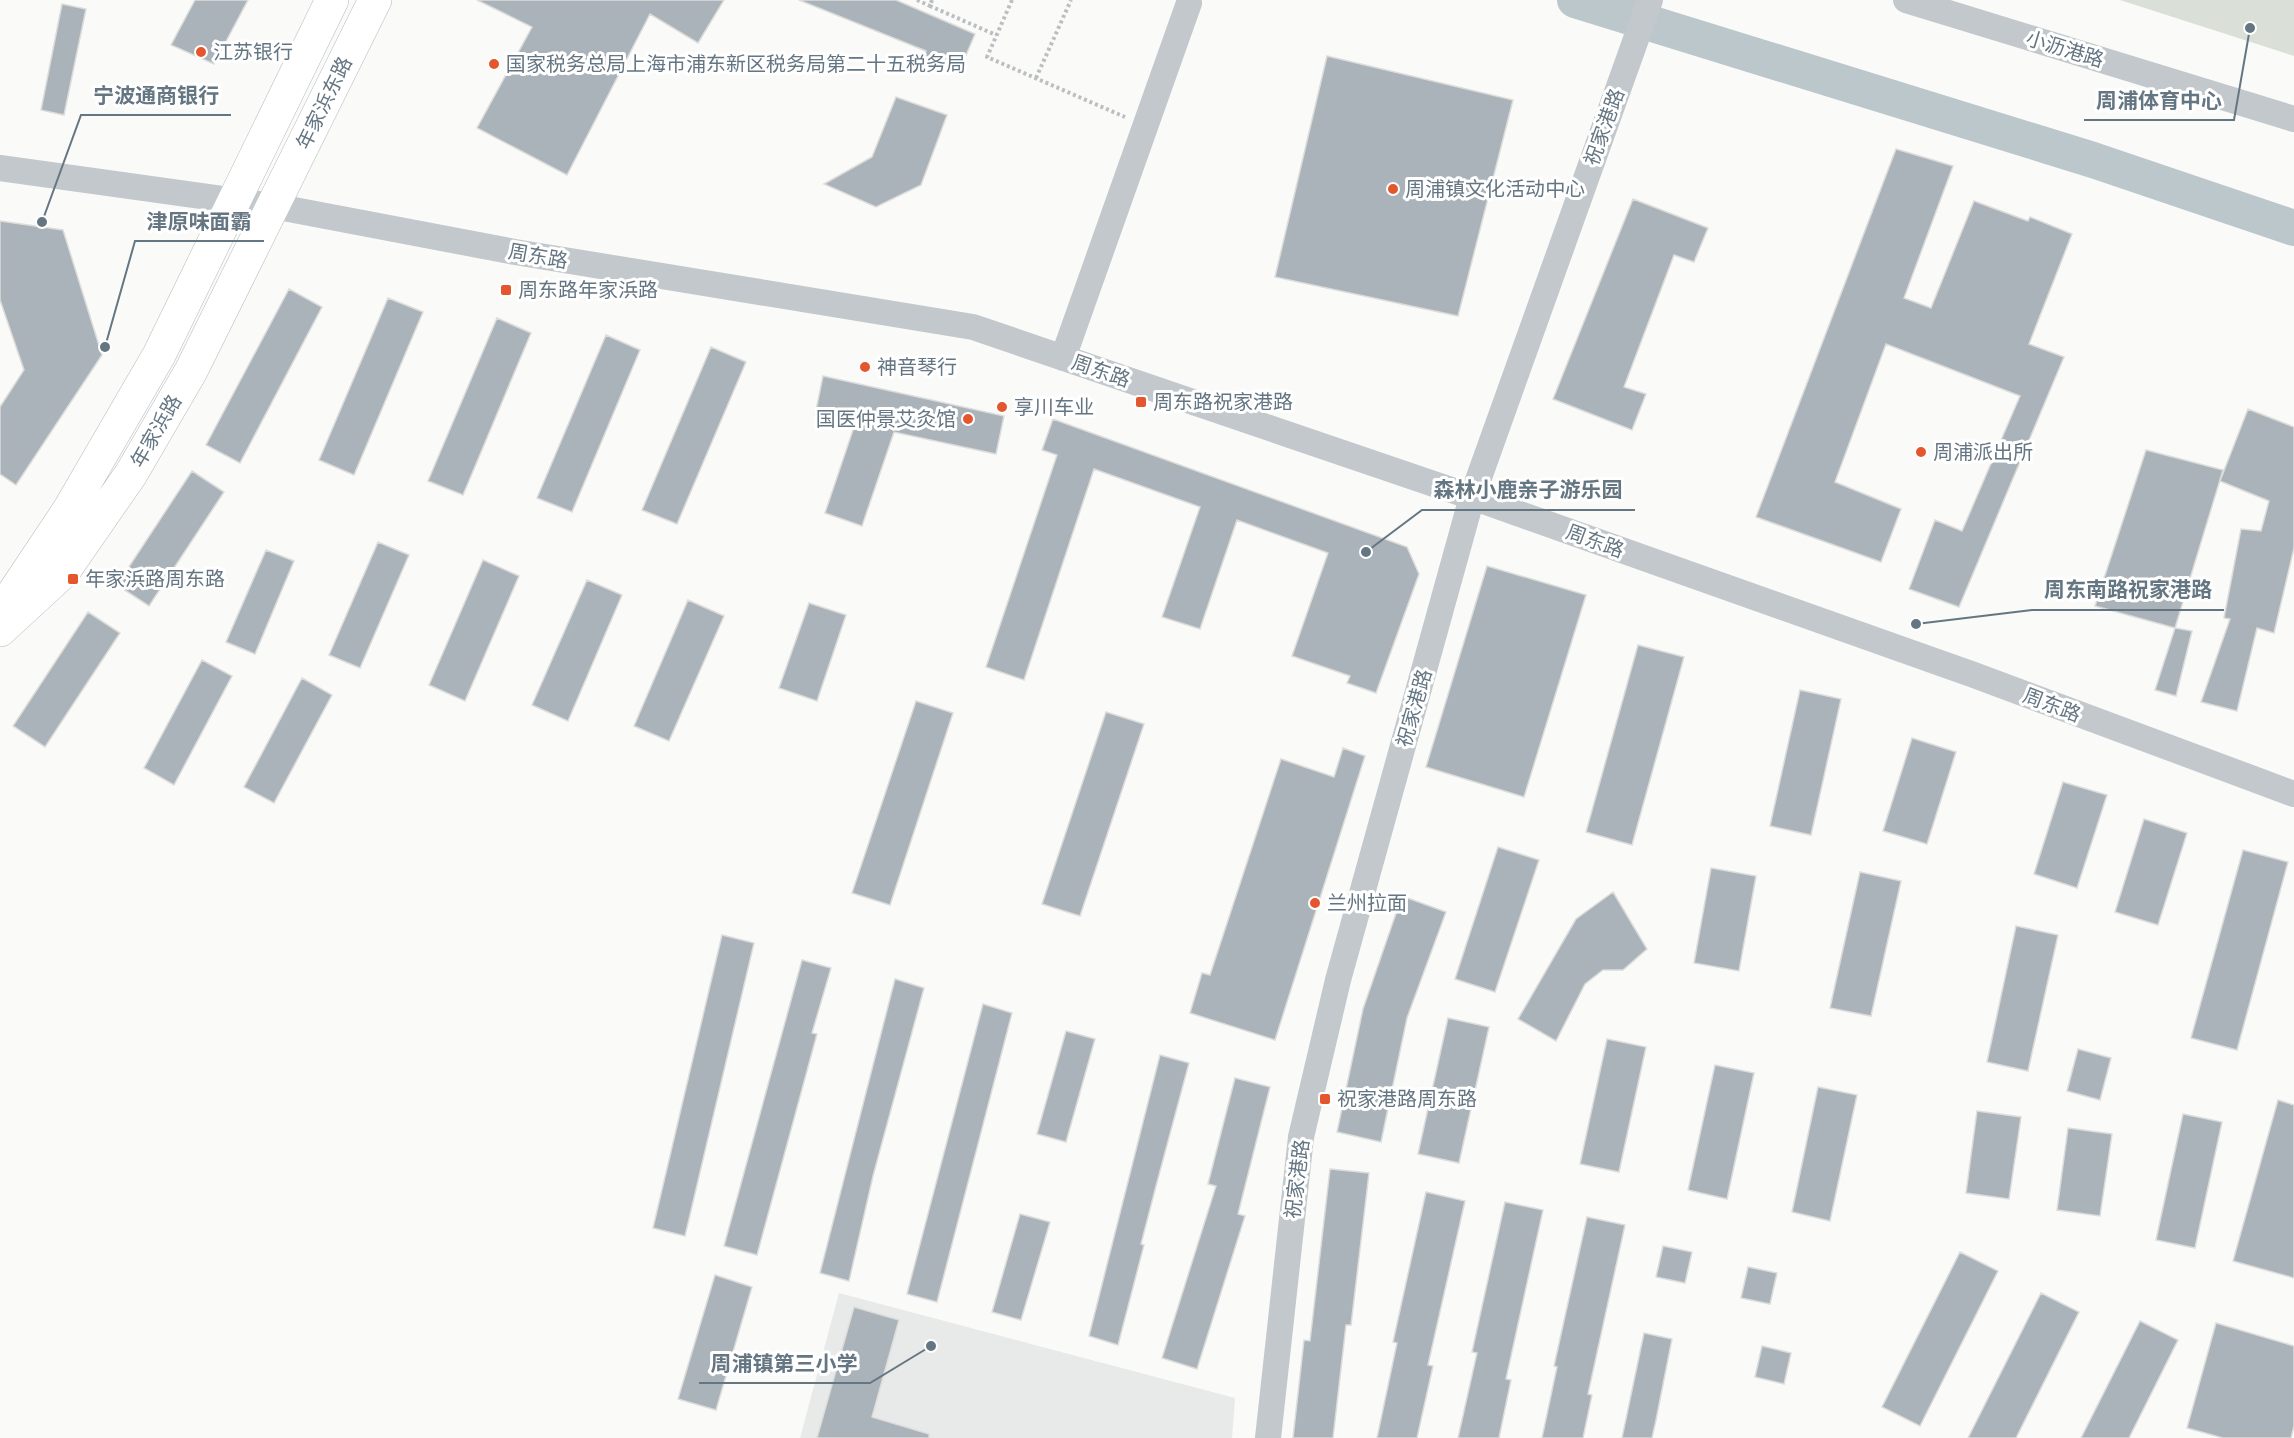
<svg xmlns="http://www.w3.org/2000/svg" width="2294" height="1438" viewBox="0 0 2294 1438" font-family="Montserrat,'Noto Sans SC',sans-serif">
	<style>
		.built { fill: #e8e9e9 }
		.green { fill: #dadfd7 }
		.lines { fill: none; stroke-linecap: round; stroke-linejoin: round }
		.river { stroke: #bbc7cb; stroke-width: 36 }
		.building { fill: #aab3b9; stroke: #dcdcda; stroke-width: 1.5 }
		.major-casing { stroke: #b5babe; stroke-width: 34 }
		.path { stroke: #bbbfc2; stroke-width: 4; stroke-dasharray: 3 3; stroke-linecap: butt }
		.minor { stroke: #c3c8cc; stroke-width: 26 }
		.major { stroke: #fff; stroke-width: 33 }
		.poi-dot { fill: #e4572e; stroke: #fff; stroke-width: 2 }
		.labels { text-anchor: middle; stroke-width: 6; stroke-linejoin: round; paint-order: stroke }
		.street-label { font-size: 20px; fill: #657683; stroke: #fff }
		.poi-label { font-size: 20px; fill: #657683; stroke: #fff; text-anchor: start }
		.leader { fill: none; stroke: #657683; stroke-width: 2 }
		.callout-dot { fill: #657683; stroke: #fff; stroke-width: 2 }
		.callout-label { font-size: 21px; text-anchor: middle; font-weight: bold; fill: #657683; stroke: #fff; stroke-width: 6; stroke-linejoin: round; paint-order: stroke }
	</style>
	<rect width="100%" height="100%" fill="#fafaf8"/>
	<!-- built -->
	<path class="built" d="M839,1293l396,105 -3,40h-432z"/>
	<!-- green -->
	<path class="green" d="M2120,0h174v56z"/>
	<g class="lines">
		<!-- river -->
		<path class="river" d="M1575,0l518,160 201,68"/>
	</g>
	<!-- building -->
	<path class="building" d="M195,0h53l-34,64 -43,-19z
		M477,0h247l-26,43 -48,-29 -83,161 -90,-47 55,-101z
		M799,0h97l79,34 -17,40 -35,-15 3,-8z
		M62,4l24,5 -22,106 -23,-5z
		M1327,56l186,44 -55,216 -183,-39z
		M896,97l51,18 -26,70 -45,22 -52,-23 48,-27z
		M1896,149l57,17 -49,132 27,10 43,-107 54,20 2,-4 42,17 -43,110 35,13 -105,250 -50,-18 26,-69 27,11 58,-135 -134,-52 -51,138 66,27 -20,53 -125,-45z
		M1633,199l75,29 -14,34 -20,-7 -50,132 22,7 -14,36 -79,-31z
		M0,221l63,9 39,125 -86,130 -16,-11v-67l24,-37 -24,-70z
		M289,289l33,18 -82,156 -34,-18z
		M388,298l35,14 -69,163 -35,-15z
		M497,318l34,15 -68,162 -35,-14z
		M606,335l34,15 -68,162 -35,-14z
		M711,347l35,15 -69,162 -35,-14z
		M823,376l181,40 -8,38 -102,-22 -32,94 -37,-13 30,-89 -40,-9z
		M2248,409l46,18v121l-20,85 -17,-5 -20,83 -36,-9 29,-83 -6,-1 17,-89 20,2 8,-30 -49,-20z
		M1053,419l354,128 12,27 -43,119 -29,-10 3,-7 -58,-20 36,-103 -91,-33 -37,109 -38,-12 38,-110 -106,-38 -70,211 -38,-13 71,-212 -15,-5z
		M2146,450l77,20 -48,158 -80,-22z
		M192,471l32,21 -75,114 -32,-21z
		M378,542l31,13 -49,113 -31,-13z
		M266,550l28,11 -39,93 -29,-12z
		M483,560l36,16 -54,125 -36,-16z
		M1487,566l99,29 -62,202 -98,-30z
		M587,580l35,15 -54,126 -36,-16z
		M688,600l36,16 -55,125 -35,-15z
		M809,603l37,12 -29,86 -38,-13z
		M88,612l32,21 -75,114 -32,-21z
		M2175,628l17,3 -16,65 -21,-6z
		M1638,645l46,12 -52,188 -46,-13z
		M202,660l30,16 -58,109 -30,-17z
		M302,678l30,17 -58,108 -30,-16z
		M1800,690l41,9 -30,136 -41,-9z
		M916,701l37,12 -63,192 -38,-12z
		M1106,712l38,12 -64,192 -38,-12z
		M1912,738l44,14 -29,92 -44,-13z
		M1343,748l22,8 -90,284 -85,-27 12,-40 8,2 71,-216 53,18z
		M2063,782l44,13 -30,93 -43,-14z
		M2144,819l43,14 -29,92 -43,-13z
		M1498,847l41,13 -44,132 -40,-13z
		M2243,850l45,12 -51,188 -46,-12z
		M1711,868l45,8 -17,95 -45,-8z
		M1860,872l41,9 -30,135 -41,-8z
		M1613,892l34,57 -24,21h-20l-18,14 -29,57 -38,-22 58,-100z
		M1402,896l44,16 -39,106 -26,124 -44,-10 26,-123z
		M2016,926l42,9 -30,136 -41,-9z
		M722,935l32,8 -69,293 -32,-8z
		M802,960l29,8 -19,65 5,1 -60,221 -33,-9z
		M895,979l29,9 -51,188 -24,105 -29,-8z
		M983,1004l29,9 -75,289 -30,-8z
		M1448,1018l41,9 -30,136 -41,-9z
		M1066,1031l29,8 -29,103 -29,-8z
		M1607,1039l39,8 -27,125 -39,-8z
		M2078,1049l33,9 -11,42 -33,-9z
		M1160,1055l29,8 -33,123 -15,58 3,1 -26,100 -29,-9z
		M1715,1065l39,8 -27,126 -39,-9z
		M1235,1078l35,9 -32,127 7,2 -48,153 -35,-11 54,-172 -8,-2z
		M1818,1087l39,8 -27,126 -38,-9z
		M2278,1100l16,5v173l-61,-17z
		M1977,1111l44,6 -12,82 -43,-6z
		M2183,1114l39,8 -27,126 -39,-8z
		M2068,1128l44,6 -12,82 -43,-6z
		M1330,1169l39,4 -18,152h-5l-13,113h-40l11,-98 6,1z
		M1426,1192l39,9 -37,164 5,1 -16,72h-40l20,-95 -4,-1z
		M1505,1202l38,8 -37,169 5,1 -12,58h-41l19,-85 -5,-1z
		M1020,1214l30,8 -29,98 -29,-8z
		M1587,1217l38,8 -37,169 4,1 -9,43h-41l15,-71 -3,-1z
		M1663,1246l29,6 -7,31 -29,-6z
		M1960,1252l38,19 -78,155 -38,-19z
		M1748,1267l29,6 -7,31 -29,-6z
		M715,1275l37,12 -36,123 -38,-11z
		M2041,1293l38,19 -63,126h-48z
		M854,1307l45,13 -27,97 57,17v4h-112z
		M2140,1321l38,19 -49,98h-48z
		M2216,1323l78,23v80l-3,12h-68l-36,-10z
		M1644,1333l28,6 -16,81 -4,18h-30z
		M1762,1346l29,7 -7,31 -29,-7z"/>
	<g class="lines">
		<defs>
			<path id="major" d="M1,612l68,-102 90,-155 173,-355
				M0,630l63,-58 68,-98 60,-103 184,-371"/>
		</defs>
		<!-- major casing -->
		<use href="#major" class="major-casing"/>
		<!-- path -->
		<path class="path" d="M917,0l13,6
			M932,0l-2,6 66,29
			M1012,0l-25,57 138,60
			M1036,78l35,-78"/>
		<!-- minor -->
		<path class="minor" d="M1906,0l388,119
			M0,168l273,38 242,46 458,75 499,170 502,178 320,119
			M1063,358l126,-355
			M1268,1438l33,-301 37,-157 134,-483 178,-497"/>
		<!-- major -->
		<use href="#major" class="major"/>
	</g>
	<!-- markers -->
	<g class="poi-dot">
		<circle cx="201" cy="52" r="6"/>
		<circle cx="494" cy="64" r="6"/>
		<circle cx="1393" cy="189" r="6"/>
		<rect x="500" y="284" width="12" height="12" rx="3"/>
		<circle cx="865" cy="367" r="6"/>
		<rect x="1135" y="396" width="12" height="12" rx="3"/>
		<circle cx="1002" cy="407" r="6"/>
		<circle cx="968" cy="419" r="6"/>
		<circle cx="1921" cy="452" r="6"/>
		<rect x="67" y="573" width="12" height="12" rx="3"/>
		<circle cx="1315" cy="903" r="6"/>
		<rect x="1319" y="1093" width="12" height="12" rx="3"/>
	</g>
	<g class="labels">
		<!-- street labels -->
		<g class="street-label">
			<text transform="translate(2065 49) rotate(17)" y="7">小沥港路</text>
			<text transform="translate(324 103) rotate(-64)" y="7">年家浜东路</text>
			<text transform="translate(1604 127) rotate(-70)" y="7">祝家港路</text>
			<text transform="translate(538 256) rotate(10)" y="7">周东路</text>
			<text transform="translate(1101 371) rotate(19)" y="7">周东路</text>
			<text transform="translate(156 431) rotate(-60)" y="7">年家浜路</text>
			<text transform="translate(1595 541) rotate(20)" y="7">周东路</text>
			<text transform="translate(2052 705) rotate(21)" y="7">周东路</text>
			<text transform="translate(1414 708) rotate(-74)" y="7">祝家港路</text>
			<text transform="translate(1297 1179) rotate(-83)" y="7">祝家港路</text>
		</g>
		<!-- poi labels -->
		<g class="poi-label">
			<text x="213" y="59">江苏银行</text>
			<text x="506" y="71">国家税务总局上海市浦东新区税务局第二十五税务局</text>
			<text x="1405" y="196">周浦镇文化活动中心</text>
			<text x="518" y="297">周东路年家浜路</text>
			<text x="877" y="374">神音琴行</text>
			<text x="1153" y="409">周东路祝家港路</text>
			<text x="1014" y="414">享川车业</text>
			<text x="956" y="426" text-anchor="end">国医仲景艾灸馆</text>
			<text x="1933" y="459">周浦派出所</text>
			<text x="85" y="586">年家浜路周东路</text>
			<text x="1327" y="910">兰州拉面</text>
			<text x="1337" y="1106">祝家港路周东路</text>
		</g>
	</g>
	<!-- callouts -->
	<path class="leader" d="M42 222L81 115H231M2250 28L2234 120H2084M105 347L135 241H264M1366 552L1422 510H1635M1916 624L2032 610H2224M931 1346L870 1383H699"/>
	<g class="callout-dot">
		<circle cx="42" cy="222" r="6"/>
		<circle cx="2250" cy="28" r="6"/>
		<circle cx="105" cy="347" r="6"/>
		<circle cx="1366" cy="552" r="6"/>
		<circle cx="1916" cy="624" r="6"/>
		<circle cx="931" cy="1346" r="6"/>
	</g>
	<g class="callout-label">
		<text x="156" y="103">宁波通商银行</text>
		<text x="2159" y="108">周浦体育中心</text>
		<text x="199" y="229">津原味面霸</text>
		<text x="1528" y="497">森林小鹿亲子游乐园</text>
		<text x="2128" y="597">周东南路祝家港路</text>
		<text x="784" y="1371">周浦镇第三小学</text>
	</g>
</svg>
